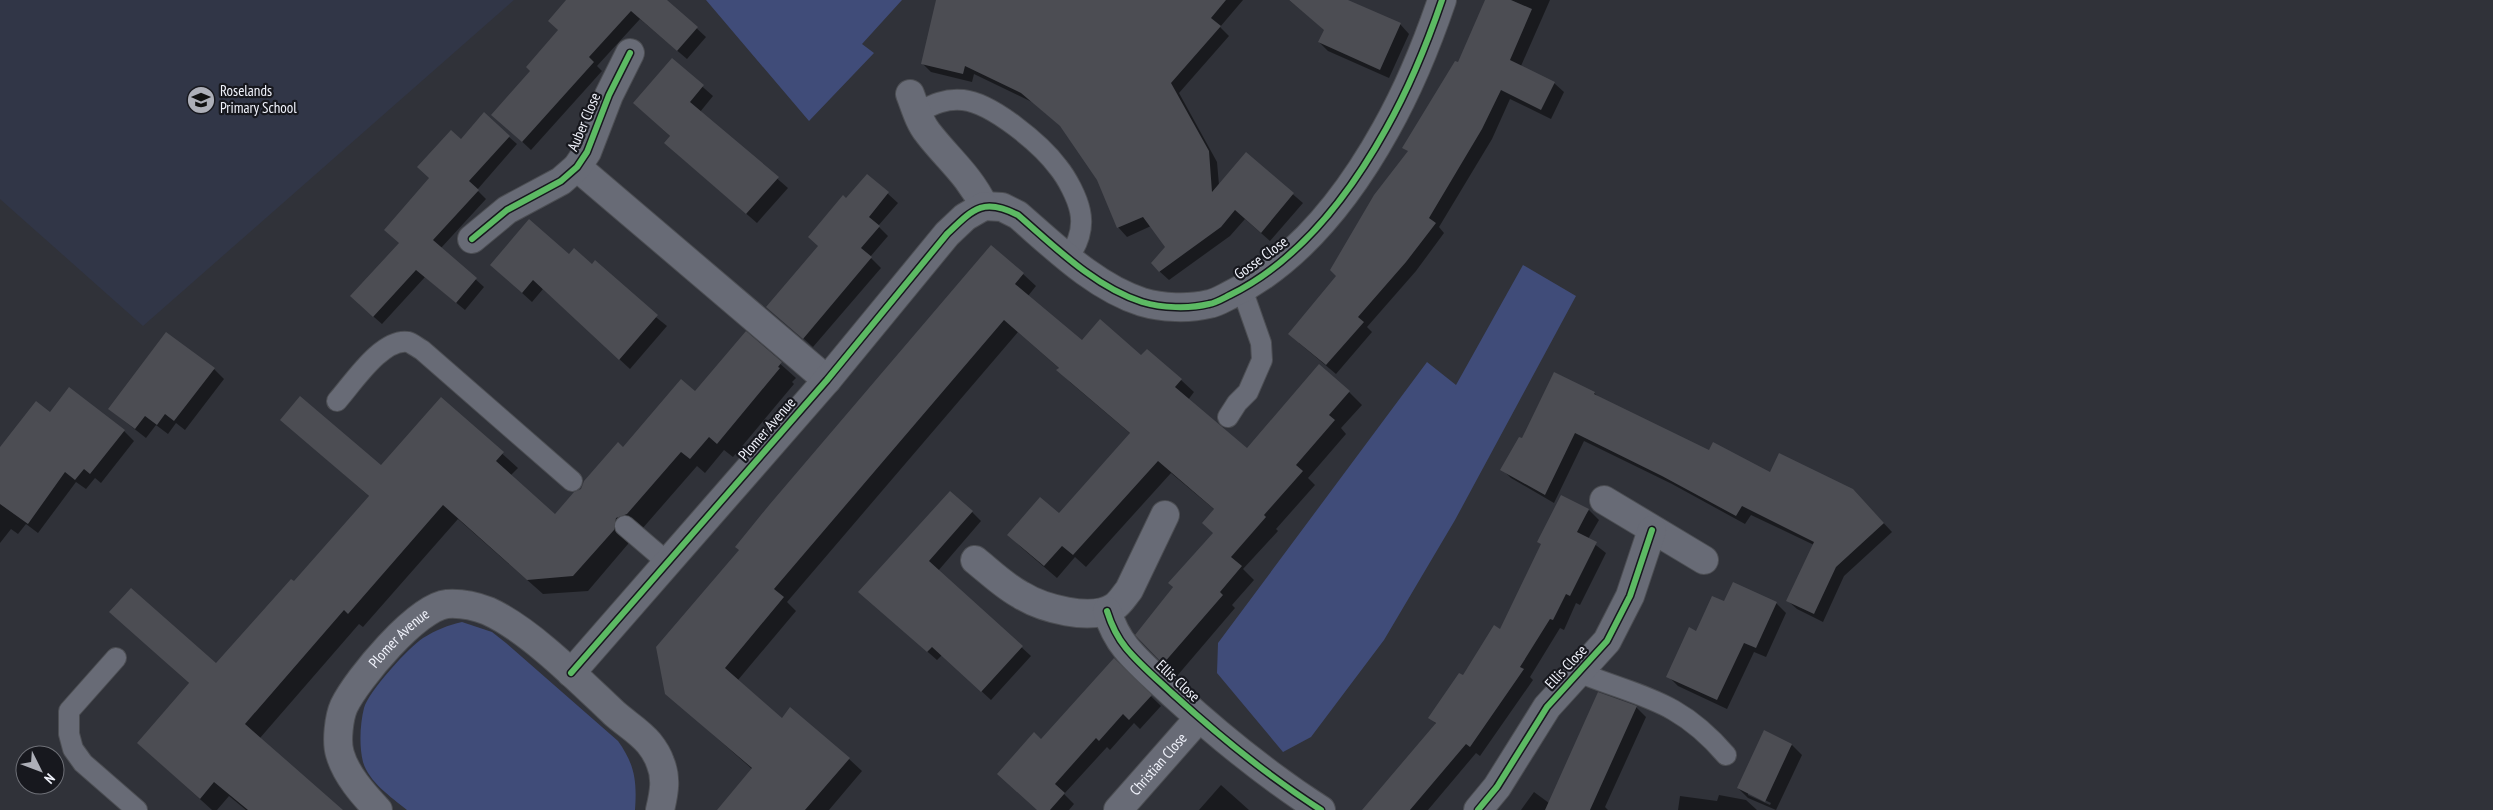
<svg xmlns="http://www.w3.org/2000/svg" width="2493" height="810" viewBox="0 0 2493 810" font-family="'PT Sans Narrow',sans-serif">
	<style>
		.built { fill: #313647 }
		.green { fill: #404c79 }
		.shadow { fill: #0007; fill-rule: evenodd }
		.building { fill: #4c4d53 }
		.lines { fill: none; stroke-linecap: round; stroke-linejoin: round }
		.lane-casing { stroke: #4c4e53; stroke-width: 22 }
		.street-casing { stroke: #4c4e53; stroke-width: 30 }
		.lane { stroke: #686b76; stroke-width: 20 }
		.street { stroke: #686b76; stroke-width: 28 }
		.cycleway-casing { stroke: #17181e; stroke-width: 9 }
		.cycleway { stroke: #5cba63; stroke-width: 6 }
		.labels { text-anchor: middle; stroke-width: 4.5; stroke-linejoin: round; paint-order: stroke }
		.poi-label { font-size: 15px; fill: #f1f3fc; stroke: #17181e; text-anchor: start }
		.street-label { font-size: 15px; fill: #f1f3fc; stroke: #17181e }
	</style>
	<rect width="100%" height="100%" fill="#303239"/>
	<!-- built -->
	<path class="built" d="M0,0h514l-371,326 -143,-127z"/>
	<!-- green -->
	<path class="green" d="M706,0h196l-40,44 12,9 -65,68z
		M1523,265l53,31 -121,224 -71,120 -73,97 -28,15 -66,-79 1,-30 209,-281 29,23z
		M462,622l30,10 14,11 112,98c17,24 19,40 17,69h-228c-16,-13 -38,-28 -44,-48 -4,-16 -3,-38 1,-54 5,-17 44,-60 59,-70 13,-8 25,-13 39,-16z"/>
	<!-- shadow -->
	<path class="shadow" d="M568,0h98l40,37 -19,22 -47,-40 -43,47 5,5 -71,79 -29,-27 29,-52 29,-40z
		M985,0h258l-23,27 9,9 -50,57 38,69 2,23 27,-31 57,49 -33,38 -25,-22 -15,17 -61,44 -10,-9 7,-24 -15,-21 -24,11 -9,-10 -20,-48 -35,-51 -31,-26 -58,-28 -2,8 -41,-10 -9,-9z
		M1289,0h56l55,24 9,10 -20,44 -61,-27 -9,-9 6,-12z
		M1486,0h64l-29,66 33,17 10,9 -13,27 -41,-20 -18,40 -53,88 5,6 -28,38 -49,56 5,5 -36,42 -37,-31 160,-279z
		M672,60l41,36 -13,16 88,76 -31,35 -81,-70 -5,-16 -37,-34z
		M509,137l8,7 -40,46 9,9 -45,49 43,39 -19,23 -40,-33 -43,47 -23,-20 41,-61 61,-102z
		M867,175l31,28 -20,23 10,10 -18,21 11,11 -68,79 -45,-40 51,-61z
		M491,265l101,1 75,60 -37,43 -87,-80 -11,13z
		M1023,274l13,12 -8,10 54,46 60,15 39,23 13,12 -6,8 59,49 102,-57 13,13 -21,23 5,6 -38,44 7,7 -39,44 2,2 -35,38 11,11 -22,25 3,3 -58,68 -40,-41 77,-102 1,-23 -44,-37 -85,94 -11,-10 -18,21 -35,-30 -13,-13 50,-20 72,-81 -60,-51 -13,-13 2,-1 -42,-37 -231,270 9,9 -58,69 44,39 67,40 13,12 -33,39h-110l33,-41 -86,-76z
		M746,333l50,45 -4,4 2,2 -61,73 -9,-7 -19,23 -8,-7 -55,63 -11,3 -3,12 -40,47 -45,3 -85,-75 -95,108 -4,-3 -99,114 81,72h-95l-17,-14 -12,14h-5l-74,-67 52,-59 -79,-72 105,53 78,-82 76,-86 -88,-77 99,47 60,-68 77,69 -8,8 45,40 68,-67 72,-56z
		M214,369l10,10 -39,51 -9,-7 -8,11 -12,-9 -10,13 -37,-29z
		M1594,393l6,5 110,54 60,22 92,26 30,32 -48,44 -21,46 -26,-13 -9,-8 26,-56 -63,-30 -6,9 -73,-40 -88,-43 -30,62 -43,-25 -9,-9 21,-29z
		M50,413l74,18 10,10 -33,42 -6,-5 -9,11 -10,-7 -38,51 -12,-9 -8,10 -7,-5 -11,14v-93z
		M1589,510l10,10 -11,19 18,14 -26,52 -4,-2 -12,27 -4,-2 -30,49 3,3 -53,76 -4,-3 -48,57h-48l56,-86 -6,-7 71,-86z
		M972,512l9,9 -43,50 93,85 -40,44 -49,-45 -5,5 -78,-68z
		M1725,603h51l10,10 -20,44 -12,-5 -27,57 -49,-23 -10,-10 29,-44z
		M1114,660l47,46 -21,23 -6,-6 -24,27 -3,-3 -43,47 10,10 -5,6h-31z
		M1636,707l10,10 -41,90 3,3h-87l13,-18 15,11z
		M1792,745l10,10 -26,55 -28,-12 -10,-10zM1748,792l23,11 -1,2 -22,-10z
		M1221,785l28,25h-50z
		M1719,795l27,5 11,10h-79l2,-14 37,5z"/>
	<!-- building -->
	<path class="building" d="M566,0h101l31,27 -21,24 -46,-40 -42,46 5,5 -72,80 -31,-27 39,-44 -4,-4 32,-37 -10,-9z
		M936,0h290l-15,18 10,8 -50,57 38,68 3,41 34,-40 48,41 -33,40 -26,-23 -14,17 -62,45 -8,-9 14,-16 -22,-30 -26,11 -20,-48 -37,-54 -39,-33 -56,-27 -2,8 -42,-10z
		M1289,0h59l53,23 -21,47 -62,-28 6,-12z
		M1485,0h26l21,9 -22,51 45,22 -14,28 -40,-20 -19,39 -53,89 7,5 -30,39 -48,55 6,5 -38,43 -38,-31 48,-58 -6,-6 44,-75 34,-44 -6,-3 53,-87 3,1z
		M672,58l32,27 -14,17 89,75 -33,37 -82,-71 6,-7 -37,-33z
		M484,112l26,24 -41,45 10,9 -46,50 44,38 -21,25 -40,-33 -43,47 -23,-21 49,-53 -15,-13 45,-52 -12,-11 34,-37 10,9z
		M867,174l22,18 -20,25 11,9 -19,22 11,9 -69,82 -37,-32 52,-61 -10,-9 35,-42 3,3z
		M529,219l40,35 5,-6 18,16 3,-4 63,55 -39,45 -86,-80 -11,13 -32,-28z
		M991,245l33,28 -9,11 67,56 18,-21 41,36 6,-6 35,30 -7,8 72,61 72,-84 31,27 -21,24 6,5 -39,45 7,6 -39,44 2,2 -35,40 11,9 -22,26 3,3 -60,69 -28,-29 38,-48 -5,-4 45,-50 -11,-10 12,-14 -56,-48 -85,94 -11,-9 -18,20 -37,-31 33,-38 19,16 71,-80 -74,-63 3,-2 -55,-48 -230,269 10,8 -59,71 57,50 8,-11 60,51 -45,52h-88l35,-42 -87,-74 -9,-47 83,-97 -4,-3 35,-43z
		M746,331l36,31 -4,5 2,1 -63,76 -8,-7 -19,22 -9,-7 -54,62 -11,4 -2,12 -41,46 -46,4 -84,-75 -95,109 -4,-4 -99,114 98,86h-95l-34,-28 -14,17 -63,-56 52,-60 -80,-71 22,-24 85,75 75,-84 3,2 75,-85 -89,-76 20,-24 81,69 60,-68 63,55 -8,9 59,53 19,-22 7,-3 3,-8 34,-39 5,5 58,-68 14,12z
		M166,332l49,36 -41,53 -9,-7 -8,11 -12,-9 -10,13 -27,-20z
		M1554,372l41,20 -1,2 115,56 4,-8 57,30 9,-19 74,36 31,34 -48,44 -22,47 -28,-13 28,-59 -72,-36 -6,10 -74,-40 -87,-43 -30,62 -45,-25 19,-33 3,1z
		M69,387l56,43 -35,44 -6,-5 -9,11 -10,-8 -37,52 -28,-20v-57l36,-46 14,11z
		M950,491l23,20 -44,50 94,85 -42,46 -49,-45 -5,5 -69,-60z
		M1561,495l28,14 -12,23 20,10 -27,54 -4,-2 -13,26 -3,-1 -30,48 4,2 -54,78 -4,-3 -56,66h-48l74,-87 -8,-5 31,-45 4,2 31,-50 6,4 41,-85 -4,-2z
		M1733,582l44,20 -21,46 -12,-5 -27,57 -51,-23 23,-50 7,4 16,-35 12,5z
		M1114,658l38,37 -23,25 -6,-6 -24,27 -3,-3 -41,46 10,9 -15,17h-13l-40,-36 37,-42 7,7z
		M1598,692l39,14 -47,104h-45z
		M1764,730l28,14 -27,58 -28,-14z"/>
	<g class="lines">
		<defs>
			<path id="lane" d="M916,113c16,-8 29,-15 47,-13 29,3 78,44 95,67 9,11 19,30 22,44 4,18 -2,33 -12,47
				M337,401c16,-18 45,-63 71,-59 4,1 10,6 14,8l150,131
				M1228,417l9,-14 11,-11 14,-32 -1,-17 -19,-54
				M625,526l42,36
				M116,658l-47,53v23l4,15 10,14 54,47
				M1578,672c64,26 100,27 148,83"/>
			<g id="street">
				<path d="M910,94c5,13 9,28 18,39 20,26 41,42 56,73"/>
				<path d="M577,167l250,213"/>
				<path d="M984,206l18,1 16,8c37,32 77,72 124,87 20,6 47,7 67,2 7,-1 15,-6 21,-9 69,-34 120,-101 156,-166 23,-41 41,-85 56,-129"/>
				<path d="M472,239l35,-29 54,-29 16,-14 10,-15 22,-57 21,-42"/>
				<path d="M1604,500l100,60"/>
				<path d="M975,560c15,12 29,26 46,35 21,13 70,27 93,12 6,-4 10,-11 15,-17l36,-75"/>
				<path d="M1107,611c4,13 10,26 19,37 14,17 31,31 47,46 46,42 95,82 148,116"/>
				<path d="M571,673l256,-293 120,-146 18,-17 19,-11"/>
				<path id="s1" d="M378,810c-15,-16 -32,-35 -38,-56 -4,-12 -1,-37 4,-48 13,-27 73,-99 103,-102 14,-1 28,2 41,7 42,19 92,70 126,102 11,10 25,18 35,30 4,5 9,13 11,19 7,16 4,31 0,48"/>
				<path id="s2" d="M1118,810l81,-92"/>
				<path d="M1478,810l19,-23 50,-80 60,-66 23,-45 22,-66"/>
			</g>
		</defs>
		<!-- lane casing -->
		<use href="#lane" class="lane-casing"/>
		<!-- street casing -->
		<use href="#street" class="street-casing"/>
		<!-- lane -->
		<use href="#lane" class="lane"/>
		<!-- street -->
		<use href="#street" class="street"/>
		<defs>
			<path id="cycleway" d="M472,239l35,-29 54,-29 16,-14 10,-15 22,-57 21,-42
				M1107,611c4,13 10,26 19,37 14,17 31,31 47,46 46,42 95,82 148,116
				M571,673l256,-293 120,-146c26,-25 36,-37 71,-19 37,32 77,72 124,87 20,6 47,7 67,2 7,-1 15,-6 21,-9 69,-34 120,-101 156,-166 23,-41 41,-85 56,-129
				M1478,810l19,-23 50,-80 60,-66 23,-45 22,-66"/>
		</defs>
		<!-- cycleway casing -->
		<use href="#cycleway" class="cycleway-casing"/>
		<!-- cycleway -->
		<use href="#cycleway" class="cycleway"/>
	</g>
	<!-- icons -->
	<defs>
		<symbol id="school-disc" viewBox="-11 -11 22 22"><circle r="9.5" fill="#adafb8" stroke="#17181e"/><path d="M0-5L7-2L0 1L-7-2ZM-4 1L0 2.5L4 1V4Q0 6-4 4Z" fill="#111"/></symbol>
	</defs>
	<g fill-rule="evenodd">
		<use href="#school-disc" x="185" y="84" width="32" height="32"/>
	</g>
	<g class="labels">
		<!-- poi labels -->
		<g class="poi-label">
			<text x="220" y="96">Roselands<tspan x="220" dy="17">Primary School</tspan></text>
		</g>
		<!-- street labels -->
		<g class="street-label">
			<text transform="translate(584 122) rotate(-67)" y="5">Auber Close</text>
			<text transform="translate(1261 258) rotate(-36)" y="5">Gosse Close</text>
			<text transform="translate(767 429) rotate(-49)" y="5">Plomer Avenue</text>
			<text dy="5" stroke="none"><textPath href="#s1" startOffset="205">Plomer Avenue</textPath></text>
			<text transform="translate(1566 667) rotate(-47)" y="5">Ellis Close</text>
			<text transform="translate(1178 681) rotate(43)" y="5">Ellis Close</text>
			<text dy="5" stroke="none"><textPath href="#s2" startOffset="61">Christian Close</textPath></text>
		</g>
	</g>
	<!-- north arrow -->
	<g transform="translate(40 770) rotate(132)"><circle r="24" fill="#17181e" stroke="#6e7077"/>
	<path d="M0-4L9 19L0 12L-9 19Z" fill="#adafb8"/>
	<text y="-8" font-size="14" font-weight="bold" text-anchor="middle" fill="#f1f3fc">N</text>
	</g>
</svg>
